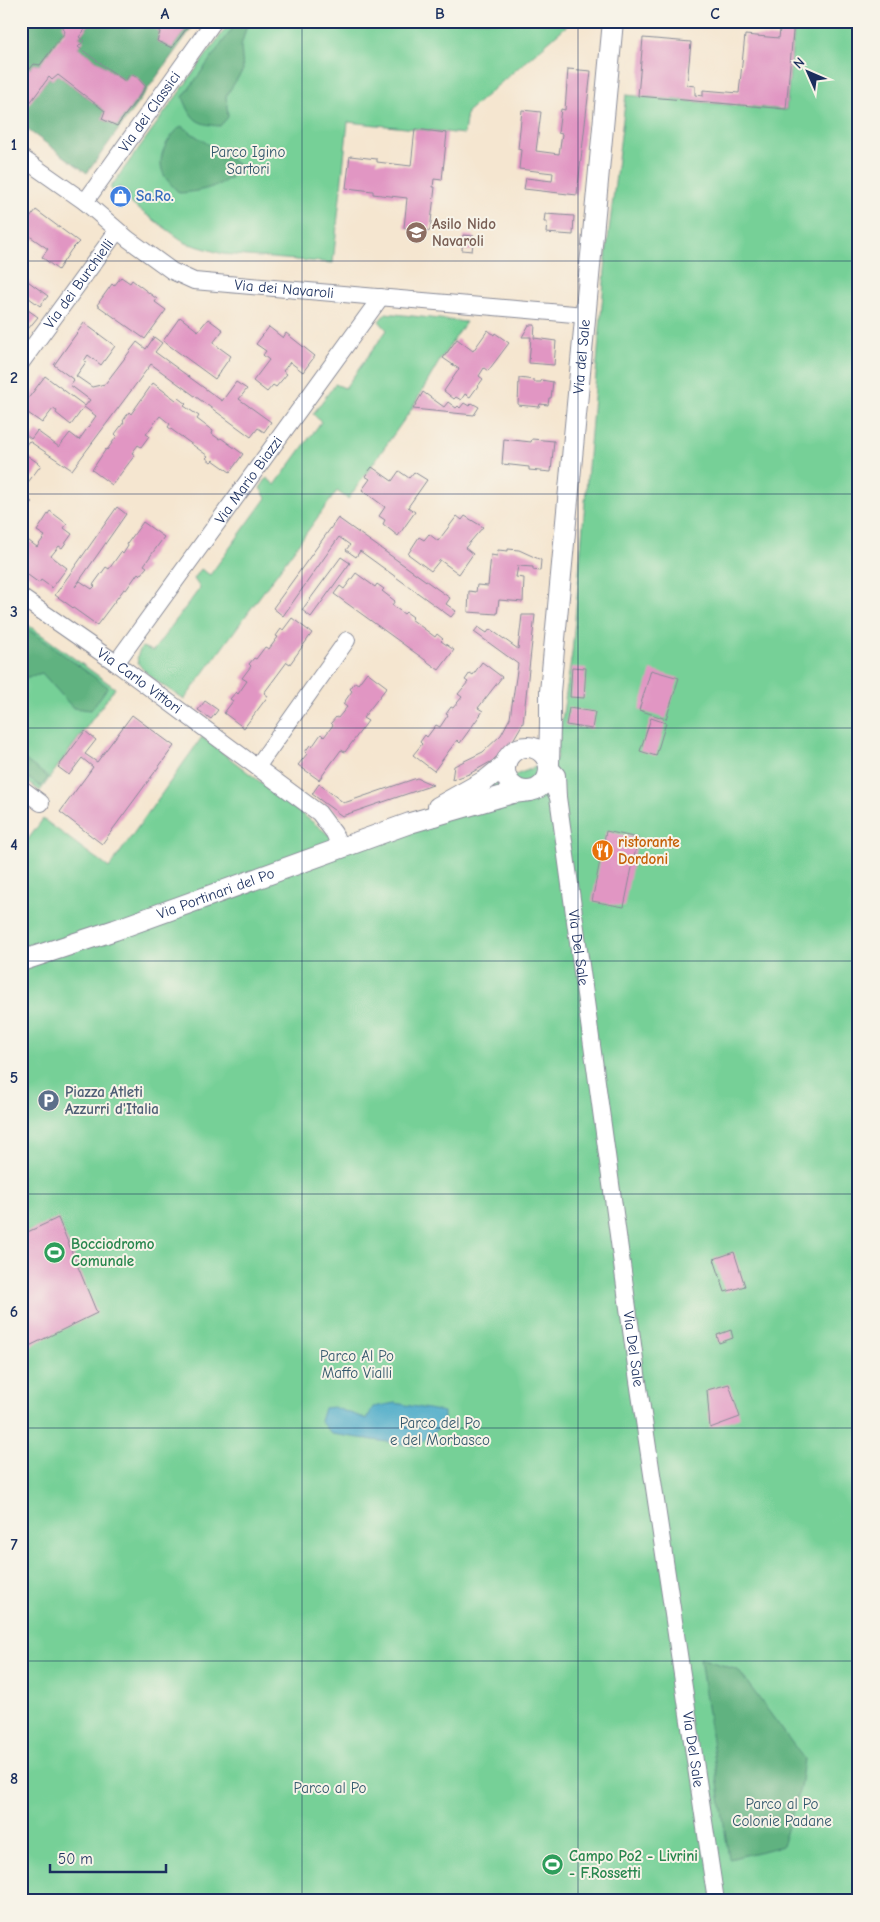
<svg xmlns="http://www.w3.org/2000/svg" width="880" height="1922" viewBox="0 0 880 1922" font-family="'Comic Neue',sans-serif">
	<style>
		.green { fill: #76d097; stroke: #48807a }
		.forest { fill: #60b280; stroke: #3e706f; fill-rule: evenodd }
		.water { fill: #47a9c7; stroke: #316c92 }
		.building { fill: #e196c3 }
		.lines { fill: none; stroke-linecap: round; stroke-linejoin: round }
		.minor-casing { stroke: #888a97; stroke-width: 18 }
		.tertiary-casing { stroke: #888a97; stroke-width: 22 }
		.minor { stroke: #fff; stroke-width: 16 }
		.tertiary { stroke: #fff; stroke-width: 20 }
		.grid { fill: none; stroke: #1b2f5e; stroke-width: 1; stroke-opacity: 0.55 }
		.labels { text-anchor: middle; stroke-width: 4; stroke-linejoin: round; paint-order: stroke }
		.street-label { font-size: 15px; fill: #1b2f5e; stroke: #f7f3e8 }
		.park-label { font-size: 15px; fill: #32576c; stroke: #f7f3e8 }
		.shop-label { font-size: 15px; font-weight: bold; fill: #366cbe; stroke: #f7f3e8; text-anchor: start }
		.education-label { font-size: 15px; font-weight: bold; fill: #785e54; stroke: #f7f3e8; text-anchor: start }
		.food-label { font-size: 15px; font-weight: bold; fill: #c56008; stroke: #f7f3e8; text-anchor: start }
		.service-label { font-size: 15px; font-weight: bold; fill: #4e5e75; stroke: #f7f3e8; text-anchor: start }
		.leisure-label { font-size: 15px; font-weight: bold; fill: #27864d; stroke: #f7f3e8; text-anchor: start }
		.neatline { fill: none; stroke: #1b2f5e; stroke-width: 2 }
		.grid-label { font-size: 16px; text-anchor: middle; font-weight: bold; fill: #1b2f5e }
	</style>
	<rect width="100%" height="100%" fill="#f7f3e8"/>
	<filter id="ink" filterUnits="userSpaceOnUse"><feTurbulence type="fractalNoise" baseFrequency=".02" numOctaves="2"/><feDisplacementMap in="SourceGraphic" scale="10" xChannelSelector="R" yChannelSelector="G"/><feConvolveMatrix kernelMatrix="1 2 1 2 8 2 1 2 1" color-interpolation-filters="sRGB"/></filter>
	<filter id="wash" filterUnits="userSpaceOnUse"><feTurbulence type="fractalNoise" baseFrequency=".0096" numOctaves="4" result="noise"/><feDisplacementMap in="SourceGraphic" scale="20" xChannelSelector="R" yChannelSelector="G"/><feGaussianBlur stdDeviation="1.12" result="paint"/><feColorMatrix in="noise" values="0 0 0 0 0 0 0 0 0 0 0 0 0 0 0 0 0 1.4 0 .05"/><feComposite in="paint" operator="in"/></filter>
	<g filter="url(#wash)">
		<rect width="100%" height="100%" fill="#f5e6d0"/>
		<!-- green -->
		<path class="green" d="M231,21h360v4l-20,-3 -104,90 -3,22 -116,-12 -15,141 -110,-9 -37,-11 -60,-43 4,-5 -11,-8 -4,5 -5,-4z
			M795,21h64v1880h-838v-1052l22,-30 66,49 93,-131 139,107 215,-85 16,-106 35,-406 19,-152 160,15z
			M386,313l80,9 -26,38 -29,50 -63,89 -11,-8 -153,209c-11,-9 -41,-25 -46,-38 -2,-6 1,-10 4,-15l11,4 47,-63 -6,-9 7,-10 9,6 56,-77 -6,-10 7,-10 8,7 46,-63 -8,-8 22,-30 10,4 42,-58 -8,-9z
			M21,620l94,68 -75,103 -19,-14z"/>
		<!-- forest -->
		<path class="forest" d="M21,21h44v10l15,6 12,-16h54l14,11 -3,9 15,7 20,-27h5l-110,152 -66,-48v-12l28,-35 -10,-13 -5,-1 -4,5 -9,-6zM64,31l16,6 3,4 -5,6 47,34 6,-7 6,3 9,10 -29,39 -15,-7 3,-8 -47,-36 -7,5 -11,-16z
			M238,21h10l-7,25 2,24 -17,26 2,21 -8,9c-26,-2 -28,-7 -37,-29z
			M181,126l61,41c-15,18 -40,25 -63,26 -4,-5 -12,-12 -15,-18 -9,-18 4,-37 17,-49z
			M21,624l87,63 -17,23 -18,-2 -31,-35 -21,6z
			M21,757l27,20 -7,10 -20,-14z
			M700,1658l38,12 66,89 -4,29 -18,58 -53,13z"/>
		<!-- water -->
		<path class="water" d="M395,1403l49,9v12l-28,22 -85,-12 -11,-13 4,-13 9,-1 34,12 6,-12z"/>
		<g id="blocks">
			<!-- building -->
			<path class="building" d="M65,21h27l-13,16 5,4 -6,6 47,34 5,-7 7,3 9,10 -29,39 -15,-7 3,-8 -47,-36 -6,5 -3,-3 -28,38v-52l9,6 4,-5 6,1 25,-33 -3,-6z
				M146,21h46l-20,27 -15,-7 3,-9z
				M781,21h13l-8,88 -148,-13 5,-58 48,4 -4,43 8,1v9l8,1v-6l36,3 6,-58 34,3z
				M568,69l23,2 -14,124 -53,-6 2,-11 26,3 1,-8 -34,-4 2,-19 -3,-1 4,-39 19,2 -5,39 23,3 3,-20 -4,-1 3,-24 4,1z
				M415,129l32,4 -5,47 -8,-1 -1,8h2l-5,44 -26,-3 3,-30 -34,-4v-3l-27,-3 4,-32 27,3v3l34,4z
				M36,210l43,32 -8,8 -13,20 -16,-13 6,-8 -27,-19z
				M545,214l29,2 -1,19 -27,-2 1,-11h-3z
				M463,235l11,1 -2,15 -10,-1z
				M21,276l27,20 -8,10 -19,-14z
				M121,277l9,6 2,-3 25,19 -2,3 11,8 -21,29 -48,-34 15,-21 2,2z
				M21,305l17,12 -10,12 -7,-5z
				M180,317l18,14 10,-12 15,11 -10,13 18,13 -16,23 -52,-38z
				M84,323l31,23 -14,19 -13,-10 -4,6 2,1 -10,14 16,11 13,-3 32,-42 9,7 8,-12 8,6 -7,9 67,49 14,-19 11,7 -8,10 32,23 -7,10 -6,-4 -7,9 -100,-73 -79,106 -43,-29 -8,10v-20l10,8 6,-8 22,16 11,-14 9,7 17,-24 -12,-9 -13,18 -15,-12 1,-2 -4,-2 -11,14 -21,-15 24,-32 40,30 5,-6 -20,-15 4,-5 -20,-15z
				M529,325h6l-1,13 22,3 -2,24 -25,-2 2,-26h-9z
				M269,327l14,11 3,-5 29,23 -12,16 -13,-10 -7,9 4,3 -11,13 -3,-2 -6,7 -14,-11 16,-21 -6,-5 3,-4 -10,-7z
				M488,330l6,5 1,-2 14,10 -21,28 -4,-3 -5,8 4,3 -13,18 -5,-3 -4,6 -5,-3 -2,2 -10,-8 15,-22 -16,-11 14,-19 16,12z
				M519,378l15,2v2h7v-2l12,2 -2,16h-2l-1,7 -8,-1 -1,3 -21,-2z
				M153,383l23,17 2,-2 8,6 -2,2 15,10 -2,3 16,12 -1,3 7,5 2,-1 22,16 -13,18 -17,-12 -2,2 -5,-4 2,-2 -40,-29 2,-3 -10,-8 -14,18 3,2 -8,11 -3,-2 -6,8 3,2 -23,30 -20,-15 14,-21 1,1 10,-14 -2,-2 9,-12 -1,-1 6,-9 2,2z
				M423,392l21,15 4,-5 8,6 2,-2 2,2 4,-5 5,3 3,-3 7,4 -5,8 -61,-6z
				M504,439l27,3 1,-3 22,2 -3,31 -22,-2v-3l-27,-3z
				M21,453l3,3 1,-2 16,11 -15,20 -5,-4z
				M372,467l20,14 7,-10 10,7 5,-6 13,8 -19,27 7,5 -17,24 -15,-12 2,-4 -6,-4 6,-9 -23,-17 8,-11 -5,-3z
				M23,496l9,6 -11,16v-19z
				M117,507l9,7 -51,73 5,-6 12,8 3,-3 -2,-1 13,-18 3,2 12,-17 2,2 5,-8 -1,-2 16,-22 21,15 -20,28 3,2 -7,8 -2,-2 -12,17 -2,-1 -27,36 -42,-30z
				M50,511l17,13 -3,4 8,6 -10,14 -3,-2 -8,10 16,12 -15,20 -11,-8 -2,3 -18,-13v-35l16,12 8,-11 -8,-5z
				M457,516l5,4 3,-4 18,11 -18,21 8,6 -14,20 -19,-14 -9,11 -23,-17 11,-17 5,3 5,-6 9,7z
				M338,518l112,80 -4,6 10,7 -5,6 -91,-66 -4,6 -10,-7 4,-5 -11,-8 -56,79 -10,-8z
				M508,549l11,1 22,10 -1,11 -7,-1v-3l-15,-1 -2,11 8,1 -1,24 -24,-2 -2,14 -29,-2 1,-21 7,1 1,-7 11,1 3,-31 6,1 1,-6 10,1z
				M341,557l9,6 -39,54 -9,-7z
				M356,573l19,14 2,-3 7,5 -2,2 13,10 -3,4 12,9 2,-2 7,5 -2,2 24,18 2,-3 6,5 -2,2 13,9 -15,20 -105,-76 6,-8 4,3z
				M522,615h13l-12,108 -11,19 -20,19 -23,13 -17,6 2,-14 29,-14 18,-17 9,-17 8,-54 -44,-32 4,-5 9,6 3,-4 28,20z
				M292,618l20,15 -22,31 -3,-2 -23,31 4,3 -24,32 -20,-15 9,-12 -3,-2 6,-7 2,2 9,-13 -5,-3 9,-12 -2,-2 5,-6 2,1 9,-12 4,2 9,-12 -2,-1 5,-7 2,1z
				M482,662l20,15 -24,31 5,3 -23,32 -3,-3 -23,31 -21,-16 9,-11 -2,-2 5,-7 2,2 9,-12 4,2 8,-12 -2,-1 5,-7 2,1 9,-11 -4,-3 10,-12 -3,-2 5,-7 3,2z
				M572,667l14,1 -2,30 -14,-1z
				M651,670l28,8 -13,41 -27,-9z
				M367,672l20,15 -24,31 5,3 -23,31 -4,-2 -22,30 -21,-15 9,-11 -2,-2 5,-7 2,2 9,-13 3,3 9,-12 -2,-2 5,-6 2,1 9,-11 -4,-3 9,-13 -2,-2 5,-7 3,2z
				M205,701l13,9 -7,9 -13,-9z
				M569,708l26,4 -3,17 -26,-4z
				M132,715l42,31 -72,98 -42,-32 33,-45 -11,-9 -13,17 -11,-8 27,-36 11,9 -11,14 12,8z
				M651,718l15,5 -10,33 -16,-5z
				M417,778l16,7 -91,31 -30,-22 7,-10 25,19z
				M606,831l32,7 -14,69 -32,-6z
				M58,1218l39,95 -76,37v-115z
				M734,1252l11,34 -20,6 -11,-33z
				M731,1330l2,8 -14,5 -2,-8z
				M729,1384l11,33 -30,11 -3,-38z"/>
		</g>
	</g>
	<g filter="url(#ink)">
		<use href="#blocks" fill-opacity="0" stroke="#888a97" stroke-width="1"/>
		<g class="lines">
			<defs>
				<g id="minor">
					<path id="s1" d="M21,157l64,45 43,37 44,32 22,10 391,34"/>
					<path id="s2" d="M85,202l129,-181"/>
					<path id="s3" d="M21,363l96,-132"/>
					<path id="s4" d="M21,597l95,66 203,150 15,20 7,16"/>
					<path id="s5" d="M116,663l265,-366"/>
					<path d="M257,767l90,-127"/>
					<path id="s6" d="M549,770l3,-1 5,6 1,22 80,584 78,520"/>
					<path d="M541,786l6,-5 6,6 5,10"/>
					<path d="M21,788l20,15"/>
				</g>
				<g id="tertiary">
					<circle cx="527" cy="769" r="22"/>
					<path id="s7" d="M549,764l1,-41v-31l63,-671"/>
					<path d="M438,807l48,-27 20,-16"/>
					<path id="s8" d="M21,961l94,-31 295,-107 103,-30 17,-2"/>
				</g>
			</defs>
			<!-- minor casing -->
			<use href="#minor" class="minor-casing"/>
			<!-- tertiary casing -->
			<use href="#tertiary" class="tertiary-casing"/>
			<!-- minor -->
			<use href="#minor" class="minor"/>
			<!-- tertiary -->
			<use href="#tertiary" class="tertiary"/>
		</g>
	</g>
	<!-- grid -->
	<path class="grid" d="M302,21v1880M578,21v1880M21,261h838M21,494h838M21,728h838M21,961h838M21,1194h838M21,1428h838M21,1661h838"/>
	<!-- icons -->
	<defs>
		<symbol id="shop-disc" viewBox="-11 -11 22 22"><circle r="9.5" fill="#3f7fe0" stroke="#f7f3e8"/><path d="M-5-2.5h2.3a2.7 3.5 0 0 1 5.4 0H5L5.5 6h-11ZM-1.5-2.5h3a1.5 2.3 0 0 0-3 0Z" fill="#fff"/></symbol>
		<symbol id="school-disc" viewBox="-11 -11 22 22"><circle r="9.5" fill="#8d6e63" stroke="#f7f3e8"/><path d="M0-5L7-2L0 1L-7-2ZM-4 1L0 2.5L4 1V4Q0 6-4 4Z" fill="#fff"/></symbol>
		<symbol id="restaurant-disc" viewBox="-11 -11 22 22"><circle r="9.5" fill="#e8710a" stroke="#f7f3e8"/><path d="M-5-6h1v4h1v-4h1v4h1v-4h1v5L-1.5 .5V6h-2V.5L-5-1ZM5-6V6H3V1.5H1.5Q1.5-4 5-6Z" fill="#fff"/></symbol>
		<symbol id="parking-disc" viewBox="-11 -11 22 22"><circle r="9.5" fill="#5c6f8a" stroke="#f7f3e8"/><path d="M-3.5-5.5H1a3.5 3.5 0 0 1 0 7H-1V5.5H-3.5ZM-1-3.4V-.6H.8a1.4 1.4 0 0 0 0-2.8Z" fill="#fff"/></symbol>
		<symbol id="stadium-disc" viewBox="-11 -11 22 22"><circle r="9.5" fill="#2e9e5b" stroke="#f7f3e8"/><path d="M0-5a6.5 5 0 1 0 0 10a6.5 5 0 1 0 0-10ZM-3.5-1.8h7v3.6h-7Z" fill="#fff"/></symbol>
	</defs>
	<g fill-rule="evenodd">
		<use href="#shop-disc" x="108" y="184" width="25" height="25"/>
		<use href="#school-disc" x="404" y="220" width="25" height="25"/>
		<use href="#restaurant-disc" x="590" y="838" width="25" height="25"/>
		<use href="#parking-disc" x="36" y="1088" width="25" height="25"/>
		<use href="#stadium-disc" x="42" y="1240" width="25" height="25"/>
		<use href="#stadium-disc" x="540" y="1852" width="25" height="25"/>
	</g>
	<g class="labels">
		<!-- street labels -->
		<g class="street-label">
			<text dy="5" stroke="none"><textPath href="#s2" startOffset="111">Via dei Classici</textPath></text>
			<text dy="5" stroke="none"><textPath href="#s3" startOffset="98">Via dei Burchielli</textPath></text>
			<text dy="5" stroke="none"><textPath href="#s1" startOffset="304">Via dei Navaroli</textPath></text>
			<text dy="5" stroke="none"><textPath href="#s7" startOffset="409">Via del Sale</textPath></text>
			<text dy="5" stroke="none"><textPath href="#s5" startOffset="226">Via Mario Biazzi</textPath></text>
			<text dy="5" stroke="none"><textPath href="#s4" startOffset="145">Via Carlo Vittori</textPath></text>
			<text dy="5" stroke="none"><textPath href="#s8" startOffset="206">Via Portinari del Po</textPath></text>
			<text dy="5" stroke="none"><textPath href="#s6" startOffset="185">Via Del Sale</textPath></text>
			<text dy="5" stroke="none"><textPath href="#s6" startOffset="590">Via Del Sale</textPath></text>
			<text dy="5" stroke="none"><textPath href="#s6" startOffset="995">Via Del Sale</textPath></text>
		</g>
		<!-- park labels -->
		<g class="park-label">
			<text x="248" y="157">Parco Igino<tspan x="248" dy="17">Sartori</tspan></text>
			<text x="357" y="1361">Parco Al Po<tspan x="357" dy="17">Maffo Vialli</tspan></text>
			<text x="440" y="1428">Parco del Po<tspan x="440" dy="17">e del Morbasco</tspan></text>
			<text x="330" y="1793">Parco al Po</text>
			<text x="782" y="1809">Parco al Po<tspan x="782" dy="17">Colonie Padane</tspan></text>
		</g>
		<!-- shop labels -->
		<g class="shop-label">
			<text x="136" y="201">Sa.Ro.</text>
		</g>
		<!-- education labels -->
		<g class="education-label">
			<text x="432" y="229">Asilo Nido<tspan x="432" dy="17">Navaroli</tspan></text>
		</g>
		<!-- food labels -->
		<g class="food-label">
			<text x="618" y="847">ristorante<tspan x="618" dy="17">Dordoni</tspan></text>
		</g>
		<!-- service labels -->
		<g class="service-label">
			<text x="65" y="1097">Piazza Atleti<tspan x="65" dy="17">Azzurri d'Italia</tspan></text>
		</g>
		<!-- leisure labels -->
		<g class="leisure-label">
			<text x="71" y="1249">Bocciodromo<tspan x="71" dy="17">Comunale</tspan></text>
			<text x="569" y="1861">Campo Po2 - Livrini<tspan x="569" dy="17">- F.Rossetti</tspan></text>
		</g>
	</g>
	<!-- margin -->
	<rect width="880" height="1922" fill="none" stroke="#f7f3e8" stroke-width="55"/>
	<!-- north arrow -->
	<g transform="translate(808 72) rotate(315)" stroke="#f7f3e8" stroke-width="4" paint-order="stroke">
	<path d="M0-4L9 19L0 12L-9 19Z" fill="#1b2f5e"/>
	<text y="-8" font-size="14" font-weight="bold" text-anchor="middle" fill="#1b2f5e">N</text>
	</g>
	<!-- scale -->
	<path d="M50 1864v8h116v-8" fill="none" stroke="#1b2f5e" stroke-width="2.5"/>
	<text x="58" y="1864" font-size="15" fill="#1b2f5e" stroke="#f7f3e8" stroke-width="4" paint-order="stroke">50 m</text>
	<rect x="28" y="28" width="824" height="1866" class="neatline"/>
	<g class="grid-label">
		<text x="165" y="19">A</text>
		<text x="440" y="19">B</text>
		<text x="715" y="19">C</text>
		<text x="14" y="150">1</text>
		<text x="14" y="383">2</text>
		<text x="14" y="617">3</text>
		<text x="14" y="850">4</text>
		<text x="14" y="1083">5</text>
		<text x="14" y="1317">6</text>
		<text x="14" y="1550">7</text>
		<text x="14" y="1784">8</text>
	</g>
</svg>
